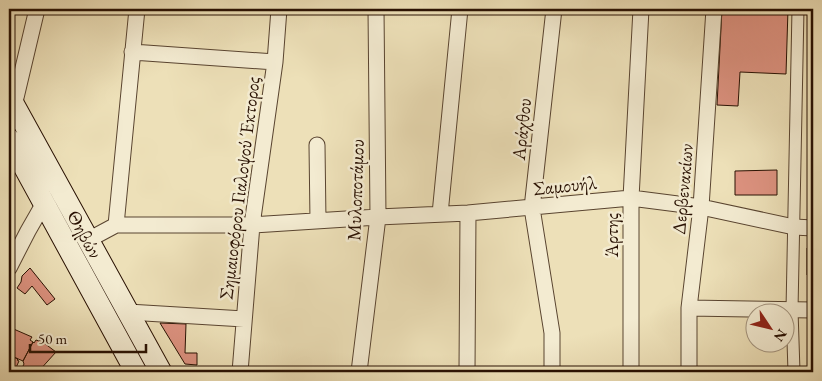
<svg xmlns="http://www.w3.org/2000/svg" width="822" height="381" viewBox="0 0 822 381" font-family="'EB Garamond',serif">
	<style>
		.building { fill: #dd9280; stroke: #281002 }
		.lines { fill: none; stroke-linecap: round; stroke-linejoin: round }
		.pedestrian-casing { stroke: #594430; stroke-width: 13 }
		.minor-casing { stroke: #594430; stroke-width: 17 }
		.secondary-casing { stroke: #281002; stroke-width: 23 }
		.pedestrian { stroke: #f3ebd1; stroke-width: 11 }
		.minor { stroke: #f3ebd1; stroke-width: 15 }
		.secondary { stroke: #f3ebd1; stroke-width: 21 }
		.labels { text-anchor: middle; stroke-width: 5; stroke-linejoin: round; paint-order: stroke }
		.street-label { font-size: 19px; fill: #281002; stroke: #f3ebd1 }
	</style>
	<rect width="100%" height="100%" fill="#ede0b8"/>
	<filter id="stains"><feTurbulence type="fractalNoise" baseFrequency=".004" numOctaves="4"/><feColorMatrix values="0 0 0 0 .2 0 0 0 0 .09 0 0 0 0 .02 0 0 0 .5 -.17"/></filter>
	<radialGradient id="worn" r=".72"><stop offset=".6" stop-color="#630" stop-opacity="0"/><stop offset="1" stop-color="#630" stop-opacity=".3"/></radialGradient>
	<!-- building -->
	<path class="building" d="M722,9h66l-2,65 -46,-2 -2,34 -21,-1z
		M777,170v25h-42v-24z
		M807,248h6v27h-6z
		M30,268l25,31 -8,6 -15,-19 -7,8 -8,-6 4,-6 1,-6z
		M160,323l26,1 -1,29h12v12l-12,-1z
		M9,327l23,10 -2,3 3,2 -10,19 -14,-6z
		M36,340l3,1 1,-1 16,12 -18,20 -8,-5 -2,3 -5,-4 1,-2 -1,-3 10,-19 1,1z
		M9,355l9,4 -1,1 2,1 -5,11h-5z"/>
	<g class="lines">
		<defs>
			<path id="pedestrian" d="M794,372l-2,-62 6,-301"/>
			<path id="minor" d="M132,52l143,10
				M14,106l23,-97
				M317,145l1,76
				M440,214l20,-205
				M116,225l21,-216
				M88,240l28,-15h136l126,-8 90,-4 163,-15 70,9 93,20 19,1
				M9,268l19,-37 16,-28
				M689,308l124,2
				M128,312l116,7
				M240,372l12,-147 23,-163 4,-53
				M359,372l19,-155 -2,-208
				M467,372l1,-159
				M552,372v-39l-20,-125 22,-199
				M631,372v-174l10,-189
				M689,372v-64l12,-101 13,-198"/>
			<path id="secondary" d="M9,96l152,276
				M9,139l127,233"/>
		</defs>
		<!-- pedestrian casing -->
		<use href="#pedestrian" class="pedestrian-casing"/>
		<!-- minor casing -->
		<use href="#minor" class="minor-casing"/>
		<!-- secondary casing -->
		<use href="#secondary" class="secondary-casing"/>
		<!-- pedestrian -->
		<use href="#pedestrian" class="pedestrian"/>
		<!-- minor -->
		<use href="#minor" class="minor"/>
		<!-- secondary -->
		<use href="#secondary" class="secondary"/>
	</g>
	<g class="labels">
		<!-- street labels -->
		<g class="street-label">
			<text transform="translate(521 129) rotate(-84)" y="7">Αράχθου</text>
			<text transform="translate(565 185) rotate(-6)" y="7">Σαμουήλ</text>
			<text transform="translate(239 188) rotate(-83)" y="7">Σημαιοφόρου Γιαλοψού Έκτορος</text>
			<text transform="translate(682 189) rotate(-85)" y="7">Δερβενακίων</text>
			<text transform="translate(355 190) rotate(-88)" y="7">Μυλοποτάμου</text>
			<text transform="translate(85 234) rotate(61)" y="7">Θηβών</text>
			<text transform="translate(611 235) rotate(-90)" y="7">Άρτης</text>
		</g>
	</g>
	<!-- margin -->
	<rect width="822" height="381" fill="none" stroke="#ede0b8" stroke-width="30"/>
	<rect x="10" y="10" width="802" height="361" fill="none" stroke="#281002" stroke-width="2.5"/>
	<rect x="15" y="15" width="792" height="351" fill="none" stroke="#281002"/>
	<!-- north arrow -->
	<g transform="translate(770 328) rotate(125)"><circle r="24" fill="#f3ebd1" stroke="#a2937e"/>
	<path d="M0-4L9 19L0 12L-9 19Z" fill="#8f2418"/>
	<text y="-8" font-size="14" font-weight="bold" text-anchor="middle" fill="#281002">N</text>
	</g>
	<!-- scale -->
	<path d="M30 344v8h116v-8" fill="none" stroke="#281002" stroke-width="2.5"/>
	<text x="38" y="344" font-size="15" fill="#281002" stroke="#f3ebd1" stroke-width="4" paint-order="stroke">50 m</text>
	<rect width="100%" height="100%" filter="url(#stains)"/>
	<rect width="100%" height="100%" fill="url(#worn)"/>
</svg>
